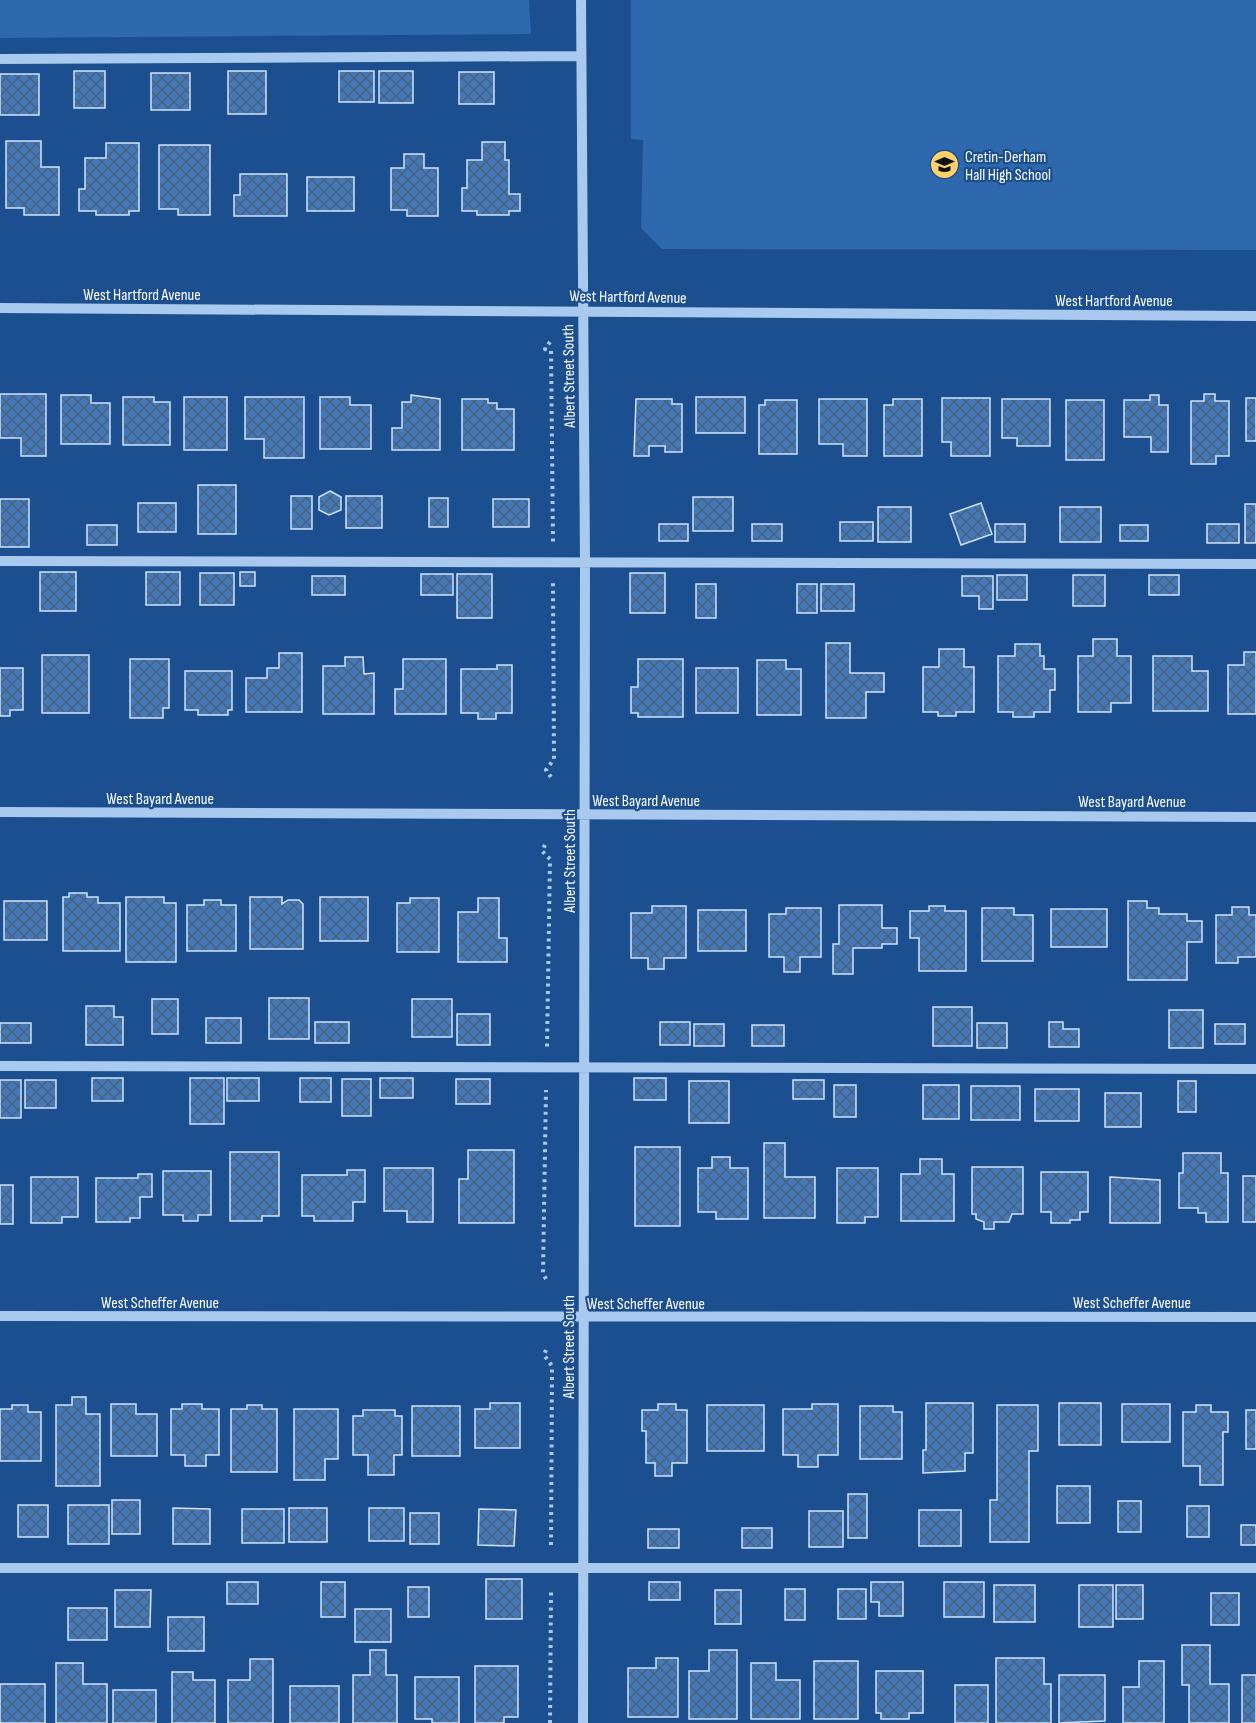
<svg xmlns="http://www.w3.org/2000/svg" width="1256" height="1723" viewBox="0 0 1256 1723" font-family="'Sofia Sans Condensed',sans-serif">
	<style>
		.garden { fill: #2e69ad }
		.building { fill: url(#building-cross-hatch); stroke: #cfe3fa; stroke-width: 1.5 }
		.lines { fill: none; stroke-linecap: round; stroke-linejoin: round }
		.path { stroke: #a9c9ee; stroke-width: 4; stroke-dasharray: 3 4.5; stroke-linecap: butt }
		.minor { stroke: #a9c9ee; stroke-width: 10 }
		.labels { text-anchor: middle; stroke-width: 4.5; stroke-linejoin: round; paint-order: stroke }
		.poi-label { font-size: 16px; fill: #fff; stroke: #1b4f8f; text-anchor: start }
		.street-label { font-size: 16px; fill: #fff; stroke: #1b4f8f }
	</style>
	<defs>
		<pattern id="building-cross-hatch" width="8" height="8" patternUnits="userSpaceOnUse" patternTransform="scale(1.5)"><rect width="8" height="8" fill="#4478b7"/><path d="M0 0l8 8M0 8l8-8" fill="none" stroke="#486282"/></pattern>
	</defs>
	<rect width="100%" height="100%" fill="#1b4f8f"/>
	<!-- garden -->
	<path class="garden" d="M0,0h529l2,34 -531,4z
		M631,0h625v250l-594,-1 -21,-21 2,-88 -12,-1z"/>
	<!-- building -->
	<path class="building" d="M74,71h31v37h-31z
		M228,71h38v43h-38z
		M339,71h35v31h-35z
		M379,71h34v32h-34z
		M459,72h35v32h-35z
		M151,73h39v37h-39z
		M0,74h39v41h-39z
		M6,141h35v26h18v48h-35v-7h-18z
		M482,142h23v18h4v34h11v17h-11v4h-32v-4h-15v-23h5v-28h15z
		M106,143h33v68h-10v4h-33v-4h-17v-22h6v-31h21z
		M159,145h51v70h-32v-6h-19z
		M404,154h20v14h14v48h-31v-6h-16v-42h13z
		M240,174h47v42h-53v-21h6z
		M307,177h47v34h-47z
		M0,394h46v62h-25v-18h-21z
		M1204,394h11v7h14v55h-13v8h-25v-63h13z
		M61,395h30v8h19v41h-49z
		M411,395l29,4v51h-48v-22h10v-26h9z
		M1150,395h9v10h9v47h-17v-15h-27v-37h26z
		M123,397h31v5h16v43h-47z
		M184,397h43v53h-43z
		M245,397h59v61h-40v-19h-19z
		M320,397h30v8h21v44h-51z
		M696,397h49v36h-49z
		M942,398h48v58h-39v-14h-9z
		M1246,398h10v43h-10z
		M462,399h26v4h9v6h17v41h-52z
		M636,399h36v5h10v48h-17v-6h-16v10h-15z
		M819,399h48v57h-24v-12h-24z
		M893,399h29v57h-38v-51h9z
		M1002,399h48v47h-33v-8h-15z
		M765,400h32v54h-38v-49h6z
		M1066,400h38v60h-38z
		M198,485h38v49h-38z
		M330,491l11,6v13l-12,5 -10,-5v-13z
		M291,496h21v33h-21z
		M346,496h36v32h-36z
		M693,497h40v34h-40z
		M429,498h19v29h-19z
		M0,499h29v48h-29z
		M493,499h36v28h-36z
		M138,503h38v29h-38z
		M981,503l11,31 -31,11 -11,-31z
		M1245,504h11v39h-11z
		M878,507h33v35h-33z
		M1060,507h41v35h-41z
		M840,522h33v19h-33z
		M659,524h29v17h-29z
		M752,524h30v17h-30z
		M995,524h30v18h-30z
		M1207,524h32v19h-32z
		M87,525h30v20h-30z
		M1120,525h28v16h-28z
		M40,572h36v39h-36z
		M146,572h34v33h-34z
		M240,572h15v14h-15z
		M200,573h34v32h-34z
		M630,573h35v40h-35z
		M421,574h32v21h-32z
		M457,574h35v44h-35z
		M997,575h30v25h-30z
		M1073,575h32v31h-32z
		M1149,575h30v20h-30z
		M312,576h33v19h-33z
		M962,576h31v33h-14v-13h-17z
		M696,584h20v34h-20z
		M797,584h20v29h-20z
		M821,584h33v27h-33z
		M1093,639h24v17h14v47h-20v9h-33v-56h15z
		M826,643h24v30h34v19h-18v26h-40z
		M1015,644h25v12h4v13h11v21h-5v22h-16v5h-21v-5h-15v-56h17z
		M939,649h25v18h10v45h-18v4h-18v-4h-15v-45h16z
		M1244,652h12v62h-28v-49h16z
		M279,653h23v59h-56v-34h21v-10h12z
		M42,655h47v58h-47z
		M1153,656h39v15h16v40h-55z
		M345,657h18l1,17 10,-1v41h-51v-48h22z
		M130,659h39v49h-6v10h-33z
		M403,659h43v55h-51v-25h8z
		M638,659h45v58h-45v-4h-7v-26h7z
		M757,660h29v9h15v46h-44z
		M497,665h15v48h-16v6h-18v-6h-17v-44h36z
		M0,668h23v42h-13v6h-10z
		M696,668h42v45h-42z
		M185,671h47v39h-4v5h-30v-5h-13z
		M69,893h18v4h11v6h22v48h-57v-54h6z
		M126,897h38v6h12v59h-50z
		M250,897h32v7l6,-4h11l4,4v45h-53z
		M320,897h48v44h-48z
		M410,898h29v54h-42v-49h13z
		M478,898h21v40h8v24h-49v-50h20z
		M204,900h17v5h15v46h-49v-46h17z
		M4,901h43v39h-43z
		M1128,901h19v7h12v6h28v7h15v21h-15v38h-59z
		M839,905h43v23h15v16h-15v4h-29v26h-20v-30h6z
		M652,906h34v52h-22v11h-16v-11h-17v-45h21z
		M929,906h16v5h21v60h-47v-33h-9v-27h19z
		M1232,907h17v8h7v42h-18v6h-22v-48h16z
		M786,908h35v49h-21v15h-16v-15h-15v-43h17z
		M982,908h32v7h19v46h-51z
		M1051,909h56v38h-56z
		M698,910h48v41h-48z
		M269,998h40v41h-40z
		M152,999h26v35h-26z
		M412,999h40v38h-40z
		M86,1006h28v11h9v28h-37z
		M933,1007h39v39h-39z
		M1169,1010h34v38h-34z
		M457,1014h33v31h-33z
		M206,1018h35v25h-35z
		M315,1022h34v21h-34z
		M660,1022h30v23h-30z
		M1049,1022h14v7h16v18h-30z
		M0,1023h31v20h-31z
		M977,1023h30v25h-30z
		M694,1024h30v22h-30z
		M1215,1024h30v20h-30z
		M752,1025h32v21h-32z
		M92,1078h31v23h-31z
		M190,1078h34v46h-34z
		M227,1078h32v23h-32z
		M300,1078h31v24h-31z
		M380,1078h33v20h-33z
		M634,1078h32v22h-32z
		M342,1079h29v37h-29z
		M456,1079h34v25h-34z
		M0,1080h21v38h-21z
		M25,1080h31v28h-31z
		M793,1080h31v19h-31z
		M689,1081h40v42h-40z
		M1178,1081h18v31h-18z
		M834,1085h22v32h-22z
		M923,1085h36v34h-36z
		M971,1086h49v34h-49z
		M1035,1089h44v32h-44z
		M1105,1093h36v34h-36z
		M764,1143h21v34h30v41h-51z
		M635,1147h45v79h-45z
		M468,1150h46v73h-55v-44h9z
		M230,1152h49v64h-17v5h-32z
		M1183,1153h38v20h7v49h-22v-9h-8v-5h-19v-35h4z
		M712,1157h18v11h18v51h-32v-7h-18v-44h14z
		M920,1159h22v15h12v47h-53v-47h19z
		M972,1167h51v47h-11l-3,8h-15v7h-10v-7l-8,-3v-5h-4z
		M384,1168h49v54h-26v-11h-23z
		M837,1168h41v49h-13v6h-28z
		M347,1170h18v32h-12v19h-39v-5h-12v-41h45z
		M163,1171h48v44h-13v6h-15v-6h-20z
		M1041,1172h47v40h-8v8h-10v3h-19v-11h-10z
		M138,1174h14v23h-12v21h-10v4h-34v-44h42z
		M1243,1176h13v46h-13z
		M31,1177h47v40h-16v6h-31z
		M1110,1177l50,3v43h-50z
		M0,1185h13v39h-13z
		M72,1397h14v17h14v72h-44v-81h16z
		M490,1403h30v45h-45v-39h15z
		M926,1403h47v50h-8v18l-42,2v-23h3z
		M1059,1403h42v42h-42z
		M111,1404h25v10h21v42h-46z
		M182,1404h20v5h17v46h-13v11h-21v-11h-14v-46h11z
		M658,1404h18v6h11v53h-15v13h-17v-13h-9v-32h-4v-21h16z
		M812,1404h26v51h-20v12h-20v-12h-15v-46h29z
		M1122,1404h48v38h-48z
		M12,1405h16v7h13v49h-41v-52h12z
		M247,1405h15v4h15v63h-46v-63h16z
		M707,1405h57v46h-57z
		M997,1405h41v46h-9v91h-39v-42h7z
		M1196,1405h15v7h17v20h-5v53h-23v-19h-17v-54h13z
		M412,1406h48v50h-48z
		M860,1406h33v6h9v47h-42z
		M294,1409h44v50h-13v21h-31z
		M363,1410h32v6h7v39h-8v20h-26v-20h-15v-39h10z
		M1246,1410h10v39h-10z
		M1057,1486h33v37h-33z
		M848,1494h19v44h-19z
		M112,1500h28v34h-28z
		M1118,1501h23v31h-23z
		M18,1505h30v32h-30z
		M68,1505h41v39h-41z
		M1187,1506h22v31h-22z
		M173,1508l37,1v35h-37z
		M289,1508h38v34h-38z
		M369,1508h35v33h-35z
		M242,1509h42v34h-42z
		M479,1509l37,1 -2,36 -36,-1z
		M919,1510h42v36h-42z
		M809,1511h34v36h-34z
		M410,1513h29v31h-29z
		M1241,1525h15v20h-15z
		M742,1528h30v20h-30z
		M648,1529h31v19h-31z
		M486,1579h36v40h-36z
		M227,1582h31v22h-31z
		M321,1582h24v35h-24z
		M649,1582h31v18h-31z
		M871,1582h32v34h-24v-14h-8z
		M944,1582h40v35h-40z
		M994,1585h41v37h-41z
		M1079,1585h34v42h-34z
		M1116,1585h27v34h-27z
		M408,1587h21v30h-21z
		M785,1589h20v31h-20z
		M838,1589h28v30h-28z
		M115,1590h36l-1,37h-35z
		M715,1590h26v34h-26z
		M1211,1593h28v32h-28z
		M68,1608h39v32h-39z
		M355,1609h36v33h-36z
		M168,1617h36v34h-36z
		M1182,1645h28v39h19v39h-40v-38h-7z
		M370,1650h16v25h11v48h-44v-48h17z
		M709,1650h28v69h-48v-48h20z
		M656,1658h22v59h-50v-49h28z
		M996,1658h48v26h7v39h-55z
		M250,1659h23v64h-45v-43h22z
		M814,1661h44v58h-44z
		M1139,1661h25v62h-41v-36h16z
		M56,1663h27v21h24v39h-51z
		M751,1663h25v17h24v39h-49z
		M475,1666h43v51h-14v6h-29z
		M876,1671h47v42h-14v6h-28v-6h-5z
		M172,1672h21v8h22v43h-43z
		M1059,1675h46v46l-46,2z
		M1242,1675h14v48h-14z
		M415,1677h44v46h-27v-4h-17z
		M0,1684h45v39h-45z
		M955,1685h33v38h-33z
		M290,1686h49v37h-49z
		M113,1690h43v33h-43z"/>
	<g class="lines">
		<!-- path -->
		<path class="path" d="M550,342l-5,7 6,2 2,191
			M551,777l-5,-7 8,-11 -1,-177
			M545,845l-3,6 8,8 -3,188
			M546,1279l-3,-6 3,-183
			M546,1350l-2,5 8,11 -1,181
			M550,1723l1,-132"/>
		<!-- minor -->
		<path class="minor" d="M581,0l4,561 -2,1162
			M0,59l581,-3
			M0,308l1256,8
			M0,561l1256,3
			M0,812l1256,5
			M0,1066l1256,3
			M0,1316l1256,1
			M0,1568h1256"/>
	</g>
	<!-- icons -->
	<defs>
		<symbol id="school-disc" viewBox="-11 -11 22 22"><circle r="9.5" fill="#ffd166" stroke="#1b4f8f"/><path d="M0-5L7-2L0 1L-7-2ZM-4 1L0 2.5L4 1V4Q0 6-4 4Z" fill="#111"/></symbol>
	</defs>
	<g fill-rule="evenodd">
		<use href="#school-disc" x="928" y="148" width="33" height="33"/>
	</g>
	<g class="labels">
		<!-- poi labels -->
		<g class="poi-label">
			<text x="965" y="162">Cretin-Derham<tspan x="965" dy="18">Hall High School</tspan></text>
		</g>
		<!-- street labels -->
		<g class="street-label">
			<text x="142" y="300">West Hartford Avenue</text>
			<text transform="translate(628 296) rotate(1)" y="6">West Hartford Avenue</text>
			<text x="1114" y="306">West Hartford Avenue</text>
			<text transform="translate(568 376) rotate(-91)" y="6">Albert Street South</text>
			<text x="160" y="804">West Bayard Avenue</text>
			<text x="646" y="806">West Bayard Avenue</text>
			<text x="1132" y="807">West Bayard Avenue</text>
			<text transform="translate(569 861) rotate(-90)" y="6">Albert Street South</text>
			<text x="160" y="1308">West Scheffer Avenue</text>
			<text x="1132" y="1308">West Scheffer Avenue</text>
			<text x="646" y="1309">West Scheffer Avenue</text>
			<text transform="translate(568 1347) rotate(-90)" y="6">Albert Street South</text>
		</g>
	</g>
</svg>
